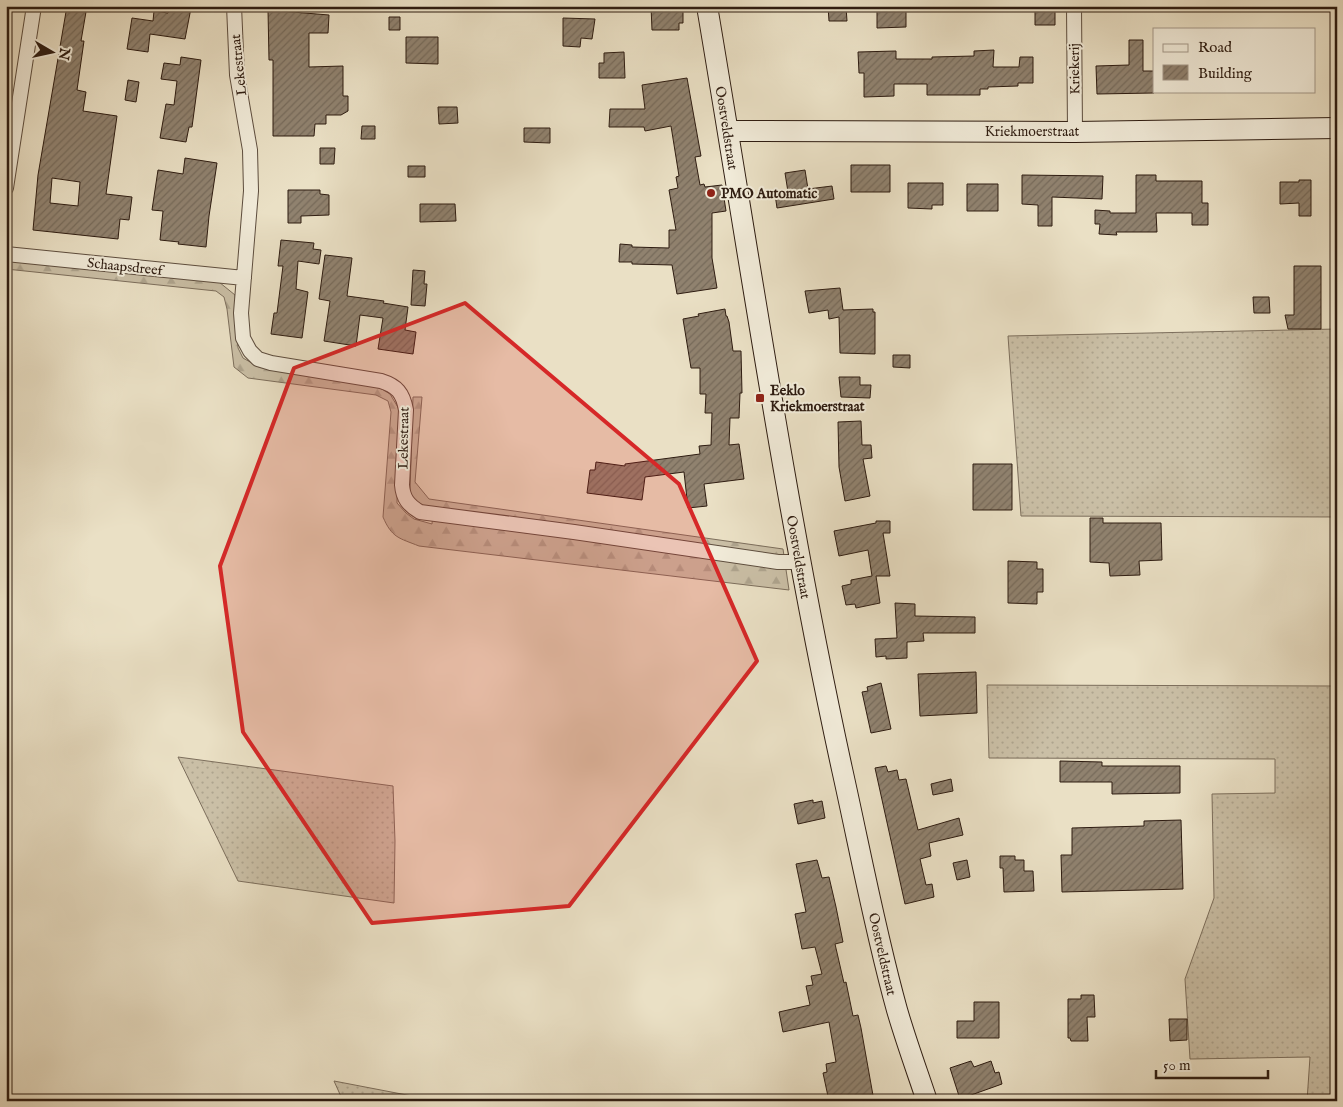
<svg xmlns="http://www.w3.org/2000/svg" width="1343" height="1107" viewBox="0 0 1343 1107" font-family="'IM FELL English',serif">
	<style>
		.grass { fill: url(#grass-dots); stroke: #7c6e5c }
		.forest { fill: url(#forest-firs); stroke: #7c6e5c }
		.building { fill: url(#building-hatch); stroke: #2e1c11; fill-rule: evenodd }
		.lines { fill: none; stroke-linecap: round; stroke-linejoin: round }
		.street-casing { stroke: #5d4d3e; stroke-width: 16 }
		.secondary-casing { stroke: #2e1c11; stroke-width: 22 }
		.street { stroke: #f1ebd9; stroke-width: 14 }
		.secondary { stroke: #f1ebd9; stroke-width: 20 }
		.marked { fill: #d62828; fill-opacity: 0.2; stroke: #d62828; stroke-width: 4; stroke-linejoin: round }
		.poi-dot { fill: #8f2418; stroke: #f1ebd9; stroke-width: 2 }
		.labels { text-anchor: middle; stroke-width: 4; stroke-linejoin: round; paint-order: stroke }
		.street-label { font-size: 14px; fill: #2e1c11; stroke: #f1ebd9 }
		.poi-label { font-size: 14px; font-weight: bold; fill: #2e1c11; stroke: #f1ebd9; text-anchor: start }
	</style>
	<defs>
		<pattern id="grass-dots" width="8" height="8" patternUnits="userSpaceOnUse" patternTransform="scale(1.25)"><rect width="8" height="8" fill="#cabfa6"/><path d="M2 2h.1M6 6h.1" fill="none" stroke="#aea48e" stroke-width="1.8" stroke-linecap="round"/></pattern>
		<pattern id="forest-firs" width="22" height="20" patternUnits="userSpaceOnUse" patternTransform="scale(1.25)"><rect width="22" height="20" fill="#cabfa6"/><path d="M5 1l3.5 6h-7zM16 11l3.5 6h-7z" fill="#aea48e"/></pattern>
		<pattern id="building-hatch" width="6" height="6" patternUnits="userSpaceOnUse" patternTransform="scale(1.25)"><rect width="6" height="6" fill="#90826f"/><path d="M-1 1l2-2M0 6l6-6M5 7l2-2" fill="none" stroke="#766a5a"/></pattern>
	</defs>
	<rect width="100%" height="100%" fill="#eae0c5"/>
	<filter id="stains"><feTurbulence type="fractalNoise" baseFrequency=".004" numOctaves="4"/><feColorMatrix values="0 0 0 0 .2 0 0 0 0 .09 0 0 0 0 .02 0 0 0 .5 -.17"/></filter>
	<radialGradient id="worn" r=".72"><stop offset=".6" stop-color="#630" stop-opacity="0"/><stop offset="1" stop-color="#630" stop-opacity=".3"/></radialGradient>
	<!-- grass -->
	<path class="grass" d="M1337,329v188l-316,-1 -13,-180z
		M987,685l350,1v415h-30l3,-44 -120,2 -5,-80 29,-81 -2,-104 63,-1v-34l-286,-1z
		M178,757l215,29 2,55 -1,62 -156,-22z
		M334,1081l104,20h-95z"/>
	<!-- forest -->
	<path class="forest" d="M6,260l213,22 16,13 3,53 5,10 16,9 93,15 28,6 10,6 9,15 1,10 -3,57v27l9,10 8,6 18,5 1,-13c-12,-2 -18,-8 -23,-19l3,-95h9l-7,85 14,17 354,50 6,41 -370,-44c-20,-8 -27,-8 -36,-29l8,-105 -3,-11 -12,-6 -128,-17 -14,-11 -7,-58 -3,-12 -8,-6 -210,-22z"/>
	<!-- building -->
	<path class="building" d="M67,6h20l-6,35h3l-7,49 9,2 -3,19 34,5 -11,78 26,3 -3,23 -9,-1 -2,20 -85,-9 5,-55zM52,178l28,4 -2,24 -28,-3z
		M169,6l22,2 -6,31 -35,-5 -2,18 -21,-3 5,-31 21,3 1,-10 14,2z
		M651,6h32v17h-4v7h-27z
		M828,6l18,1 1,14h-18z
		M1035,6h20v19h-20z
		M268,10l61,5 -1,18h-19v34l34,-1v30h5v15l-7,4h-15v9h-11l-1,12h-41v-76h-4z
		M877,10h29v17l-29,1z
		M389,17h11v13h-11z
		M563,18l32,1 -3,20 -11,-1 -1,9 -17,-1z
		M406,37h32v27l-32,-1z
		M1129,40h14v31h11v22l-57,1 -1,-28 33,-1z
		M994,50l-1,17h26l1,-10h13v26h-15v3l-30,1v2h-8v6h-53v-11h-33v12l-30,1v-24h-5l-1,-21 38,-1v8h36v-2l42,-1v-5z
		M624,52l1,26h-26v-15h5v-10z
		M181,57l20,3 -9,67h-3l-3,15 -26,-4 6,-34 8,1 3,-24 -16,-2 3,-16 16,2z
		M687,78l14,78 -6,1 5,28 4,-1 1,3 17,-2 4,26 -14,2v45l5,30 -40,6 -5,-29 -40,-1v-2h-13l1,-18 12,1v2l37,1v-18h7l-7,-40 9,-2 -2,-11 3,-1 -8,-50 -26,5 -1,-4h-35l1,-18h35l-3,-24z
		M128,80l11,2 -3,20 -11,-2z
		M438,107h19l1,16 -19,1z
		M362,126h13v13h-14z
		M524,128h26v15l-26,-1z
		M320,148h15l-1,16h-14z
		M185,158l32,5 -8,53 -3,31 -28,-3 1,-2 -19,-2 3,-29 -11,-1 6,-40 25,4z
		M851,165h39v27h-39z
		M408,166h17v11h-17z
		M805,170l3,19 24,-3 2,13 -57,9 -2,-14 13,-2 -3,-19z
		M1022,175l81,1 -1,23 -50,-2v29h-14v-21l-16,-1z
		M1136,175h20v6h46v22h6v22h-16v-12h-36l1,19h-41l1,3 -18,-1 1,-10h-5v-14l15,1v2h26z
		M1299,180h12v36h-12v-13l-19,1v-22h19z
		M908,183h35v22h-11v4l-24,-1z
		M967,184h31v27h-31z
		M288,190h32v4l9,1v20l-28,1v7h-13z
		M420,204h35l1,17 -36,1z
		M281,240l33,3 -1,6 8,1 -2,14 -21,-3 -2,28 12,3 -6,46 -31,-4 3,-21h3l6,-47h-5z
		M325,255l27,3 -5,38 37,5 -1,2 25,4 -3,23 11,2 -3,22 -35,-5 5,-31 -23,-3 -4,31 -32,-5 6,-40 -11,-2z
		M1294,266h27v63h-33l-3,-14h9z
		M413,270l12,1 -1,13h3l-2,22 -14,-1z
		M840,288l3,22 30,-1v3h2v42l-35,-1 -1,-36 -10,2 -1,-9 -19,3 -4,-22z
		M1253,297h16l1,16h-16z
		M725,309l1,7h1l2,6 4,29h8l1,42h-2l-1,25h-9l-1,27 10,-1 5,35 -40,5 3,22 -19,2 -4,-36 -39,5 -3,23 -55,-7 3,-23h5l1,-8 29,4v-2l75,-10 -1,-8 12,-1 1,-32h-7l1,-19h-6v-26h-9l-8,-49 16,-3 -1,-2z
		M893,355h17v13l-17,-1z
		M839,377h21v8h11l-1,13 -29,-1z
		M861,421l1,24h9l1,13 -9,1 7,37 -25,5 -6,-34 -1,-45z
		M973,464h39v46h-39z
		M1090,518h13v5h58l1,37 -23,1 1,14 -30,1 -1,-13 -19,-1z
		M876,521h14v12h-7l7,43h-14l4,27 -24,5 -1,-4 -9,1 -4,-19 9,-2v-4l21,-4 -4,-26 -29,6 -5,-25 42,-8z
		M1008,561l29,1v7h6v23h-6v12l-29,-1z
		M895,603l20,1v12l60,1v16h-52l1,8 -17,1v16l-21,1v-3l-10,1 -1,-18 22,-1z
		M976,672l1,41 -57,3 -2,-42z
		M881,683l10,46 -20,4 -9,-41 6,-1 -1,-4z
		M1060,761l42,1v4h78v27l-68,1v-12h-52z
		M886,766l2,6 9,-2 2,10 7,-1 12,51 41,-12 4,17 -34,8 2,13 -11,3 6,26 6,-1 2,13 -29,7 -30,-136z
		M951,779l2,12 -20,4 -2,-11z
		M813,800v3l9,-2 3,17 -27,6 -4,-20z
		M1181,820l2,69 -121,3 -1,-37h11v-27l72,-2v-5z
		M1000,856h15v4h9v11h9l1,20 -30,1 -1,-24h-3z
		M817,860l5,18 7,-1 7,30 7,35 -8,2 9,39 2,-1 7,34 5,-1 3,13 13,73h-45l-6,-28 4,-1 -1,-8 10,-2 -7,-40 -46,10 -4,-20 31,-7 -4,-19 7,-1 -2,-9 11,-2 -7,-27 -13,2 -7,-35 11,-2 -10,-48z
		M967,860l3,17 -13,3 -4,-17z
		M1081,995h13l1,22h-8l1,24h-17l-1,-3h-2v-39h13z
		M974,1002h25v36h-42v-17h17z
		M1169,1019h18v21l-17,1z
		M971,1061l3,6 17,-6 4,12 4,-1 3,12 -42,15 -10,-31z"/>
	<g class="lines">
		<defs>
			<path id="street" d="M234,6l3,69 13,75 1,41 -10,122 2,25 7,13 8,8 13,4 110,18c16,5 22,12 25,29l-4,75c1,13 6,20 18,27l154,20 204,30h21
				M1074,6l1,126
				M6,188l28,-182
				M6,254l238,24"/>
			<path id="secondary" d="M707,6c43,255 80,511 135,763 18,81 33,162 55,241 9,31 20,61 30,91
				M728,131l347,1 262,-4"/>
		</defs>
		<!-- street casing -->
		<use href="#street" class="street-casing"/>
		<!-- secondary casing -->
		<use href="#secondary" class="secondary-casing"/>
		<!-- street -->
		<use href="#street" class="street"/>
		<!-- secondary -->
		<use href="#secondary" class="secondary"/>
	</g>
	<!-- marked area -->
	<path class="marked" d="M465,303l214,181 78,177 -188,245 -197,17 -129,-191 -23,-166 74,-198z"/>
	<!-- markers -->
	<g class="poi-dot">
		<circle cx="711" cy="193" r="5"/>
		<rect x="755" y="393" width="10" height="10" rx="2.5"/>
	</g>
	<g class="labels">
		<!-- street labels -->
		<g class="street-label">
			<text transform="translate(238 65) rotate(-96)" y="5">Lekestraat</text>
			<text transform="translate(1074 69) rotate(-91)" y="5">Kriekerij</text>
			<text transform="translate(727 128) rotate(81)" y="5">Oostveldstraat</text>
			<text x="1032" y="136">Kriekmoerstraat</text>
			<text transform="translate(125 266) rotate(6)" y="5">Schaapsdreef</text>
			<text transform="translate(403 438) rotate(-89)" y="5">Lekestraat</text>
			<text transform="translate(799 557) rotate(80)" y="5">Oostveldstraat</text>
			<text transform="translate(883 954) rotate(77)" y="5">Oostveldstraat</text>
		</g>
		<!-- poi labels -->
		<g class="poi-label">
			<text x="721" y="198">PMO Automatic</text>
			<text x="770" y="395">Eeklo<tspan x="770" dy="16">Kriekmoerstraat</tspan></text>
		</g>
	</g>
	<!-- margin -->
	<rect width="1343" height="1107" fill="none" stroke="#eae0c5" stroke-width="25"/>
	<rect x="8" y="8" width="1328" height="1092" fill="none" stroke="#2e1c11" stroke-width="2.5"/>
	<rect x="12" y="12" width="1318" height="1082" fill="none" stroke="#2e1c11"/>
	<!-- legend -->
	<rect x="1153" y="28" width="162" height="65" fill="#f1ebd9" stroke="#a39889"/>
	<rect x="1163" y="44" width="25" height="8" fill="#f1ebd9" stroke="#a39889"/>
	<text x="1198" y="52" font-size="15" fill="#2e1c11">Road</text>
	<rect x="1163" y="65" width="25" height="15" fill="url(#building-hatch)" stroke="#a39889"/>
	<text x="1198" y="78" font-size="15" fill="#2e1c11">Building</text>
	<!-- north arrow -->
	<g transform="translate(52 52) rotate(99)" stroke="#f1ebd9" stroke-width="4" paint-order="stroke">
	<path d="M0-4L9 19L0 12L-9 19Z" fill="#2e1c11"/>
	<text y="-8" font-size="14" font-weight="bold" text-anchor="middle" fill="#2e1c11">N</text>
	</g>
	<!-- scale -->
	<path d="M1156 1070v8h112v-8" fill="none" stroke="#2e1c11" stroke-width="2.5"/>
	<text x="1163" y="1070" font-size="15" fill="#2e1c11" stroke="#f1ebd9" stroke-width="4" paint-order="stroke">50 m</text>
	<rect width="100%" height="100%" filter="url(#stains)"/>
	<rect width="100%" height="100%" fill="url(#worn)"/>
</svg>
